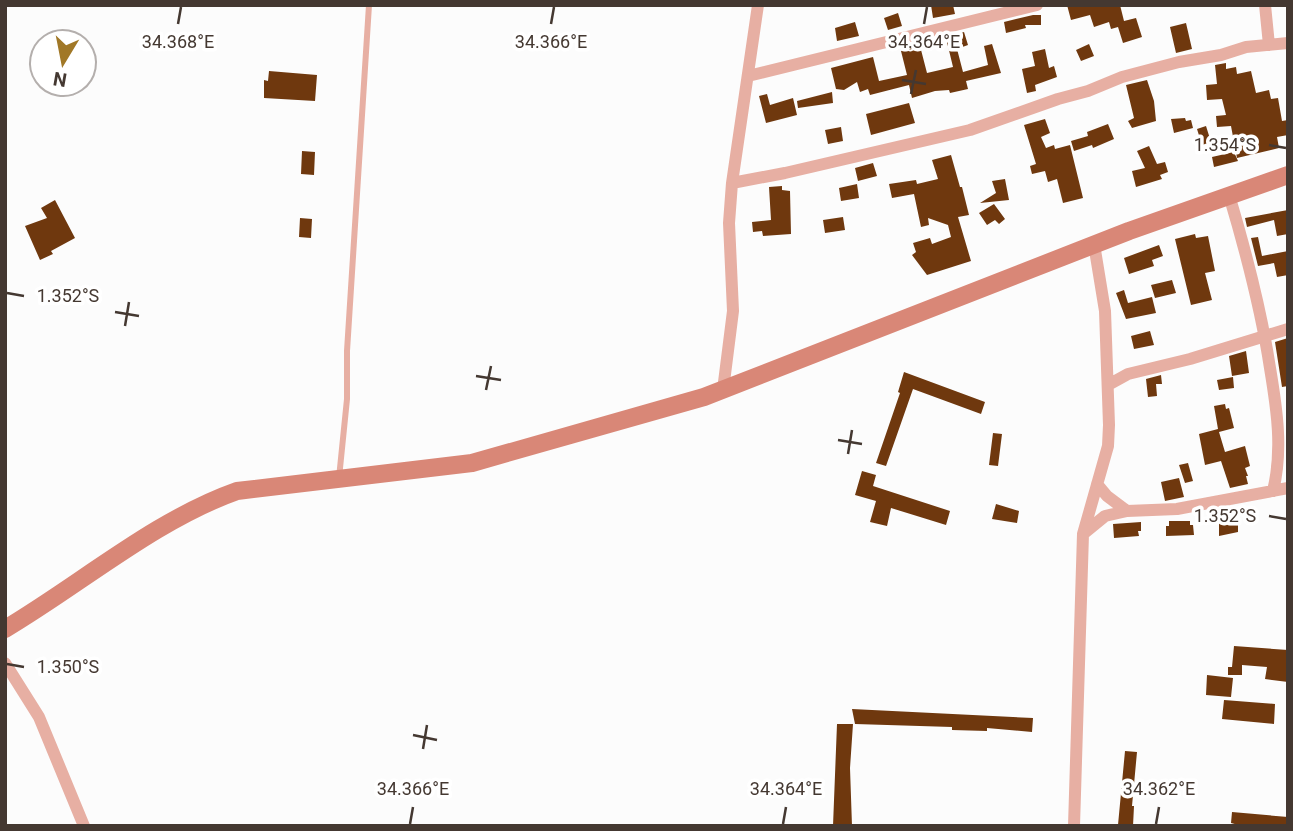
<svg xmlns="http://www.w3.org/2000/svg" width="1293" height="831" viewBox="0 0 1293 831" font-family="Roboto,sans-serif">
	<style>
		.building { fill: #6f380e }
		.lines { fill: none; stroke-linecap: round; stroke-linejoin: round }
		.service { stroke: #e7afa3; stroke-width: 6 }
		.minor { stroke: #e7afa3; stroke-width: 12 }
		.secondary { stroke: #d98777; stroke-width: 18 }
		.ticks { fill: none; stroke: #443831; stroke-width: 2.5 }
		.ticks-label { font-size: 18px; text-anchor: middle; fill: #443831; stroke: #fff; stroke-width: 7; stroke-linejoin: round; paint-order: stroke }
	</style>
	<rect width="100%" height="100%" fill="#fcfcfc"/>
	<!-- building -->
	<path class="building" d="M931,5h22l2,9 -22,4z
		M1067,5h53l4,16 12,-3 6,19 -19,6 -5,-16 -7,2 -2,-7 -15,5 -4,-12 -19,5z
		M898,13l4,13 -14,4 -4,-12z
		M1033,15h8v10h-16l1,3 -20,5 -2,-11z
		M855,22l4,14 -22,5 -2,-13z
		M1186,23l6,26 -16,4 -6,-26z
		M964,32l4,13 -11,4 6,23 25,-7 -4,-19 8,-2 9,29 -35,8 2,8 -18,4 -1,-3 -14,1 -23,7 -3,-13 -39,10 -2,-6 -8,3 -3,-10 -13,8 -8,-1 -5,-21 42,-11 6,24 28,-6 -6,-24 19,-5 7,27 26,-6 -7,-29z
		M1089,44l5,12 -13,5 -5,-11z
		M1045,49l4,19 5,-2 3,11 -22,8 1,6 -9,2 -5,-24 13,-3 -3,-14z
		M1226,63v6l10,-2 1,7 14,-3 5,22 13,-3 2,9 7,-1 4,23 6,-1v15l-11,2 2,11 -42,10 -6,-32 -14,1 -1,-11 10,-1 -4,-16 -15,1 -1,-15 11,-1 -2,-19z
		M269,71l48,4 -2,26 -51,-3v-18l4,1z
		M1147,80l7,21 2,20 -24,7 -4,-7 6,-3 -8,-33z
		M832,92l1,11 -35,5 -1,-7z
		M767,94l3,11 23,-7 4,17 -31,8 -7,-27z
		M909,103l6,20 -44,12 -5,-21z
		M1185,118l1,3 5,-1 2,8 -19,5 -3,-14z
		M1045,119l5,14 -9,4 5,11 8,-3 1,4 15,-4 13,53 -20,5 -6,-24 -9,3 -3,-11 -13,3 -2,-8 6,-2 -12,-39z
		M1108,124l6,15 -21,9 -1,-3 -18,6 -3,-10 17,-5 -1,-4z
		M1206,126l5,16 -9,3 -5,-16z
		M841,127l2,14 -15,3 -3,-14z
		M1149,146l8,18 8,-2 3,10 -8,3 2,4 -26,8 -4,-16 13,-3 -8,-17z
		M302,151l13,1 -1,23 -13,-1z
		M1234,152l4,9 -24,6 -2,-10z
		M951,155l9,32h2l7,28 -11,2 13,44 -44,14 -15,-20 4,-3 -3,-9 17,-5 2,6 19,-7 -3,-12 -20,-7 1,7 -8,2 -7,-33 -22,4 -3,-14 27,-4 1,4 21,-5 -6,-19z
		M873,163l4,13 -19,5 -3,-13z
		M1005,179l4,21 -29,3 16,-10 -4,-12z
		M857,184l2,14 -18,3 -2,-13z
		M782,186v4l8,1 1,43 -28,2 -1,-5 -9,1 -1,-10 19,-2 -2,-33z
		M55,200l20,38 -24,13 2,3 -13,6 -15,-34 22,-8 -6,-10z
		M994,204l11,15 -6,5 -4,-4 -8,5 -8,-12z
		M1288,210v24l-11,2 -3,-16 -27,7 -2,-9z
		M843,217l2,13 -20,3 -2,-13z
		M300,218l12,1 -1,19 -12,-1z
		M1195,234l1,4 12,-2 7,35 -10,2 7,27 -21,5 -16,-66z
		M1258,237l4,19 26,-5v24l-11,2 -3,-14 -16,3 -7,-28z
		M1159,245l4,11 -11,4 2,6 -25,8 -5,-16z
		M1172,280l4,13 -21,5 -4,-13z
		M1124,290l4,13 24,-6 4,16 -30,6 -10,-26z
		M1150,331l4,14 -20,4 -3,-13z
		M1288,338v48l-6,1 -7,-45z
		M1246,351l3,22 -17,3 -3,-20z
		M904,372l81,30 -4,12 -68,-25 -27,77 -10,-3 24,-70 -2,-1z
		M1161,375l1,9h-6l1,12 -9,1 -2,-18z
		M1233,377l1,11 -15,2 -2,-10z
		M1225,404l1,5 3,-1 5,20 -15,4 6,20 20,-6 5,20 -5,2 3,8h-2l2,8 -18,4 -9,-27 -16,4 -6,-31 19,-5 -4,-23z
		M993,433l9,1 -4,32 -9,-1z
		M1188,463l5,18 -8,2 -6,-18z
		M862,471l14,4 -3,11 77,25 -4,14 -55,-17 -4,18 -17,-4 6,-21 -21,-6z
		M1179,478l5,19 -19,4 -4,-19z
		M996,504l23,7 -2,12 -25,-4z
		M1238,519v13l-19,4v-16z
		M1169,521h21v4h3l1,10 -28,1v-10h3z
		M1141,522v9h-3l1,5 -25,2 -1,-14z
		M1234,646l54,4v32l-23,-3 2,-12 -25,-2v10h-14v-8h4z
		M1207,675l26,3 -2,19 -25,-2z
		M1224,700l51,4 -1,20 -52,-5z
		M852,709l181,9 -1,14 -45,-4v3l-35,-1v-3l-97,-3z
		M837,724h16l-3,44 2,58h-19z
		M1125,751l12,1 -5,54h2l-1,20 -15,-1z
		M1232,812l56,5v9h-46l-11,-3z"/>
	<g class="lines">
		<!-- service -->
		<path class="service" d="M339,478l8,-79v-48l22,-346"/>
		<!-- minor -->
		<path class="minor" d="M1265,5l4,40
			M748,76l289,-71
			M732,183l53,-10 185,-43 88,-31 30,-8 34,-14 57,-15 42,-7 25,-8 42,-4
			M1229,195c17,57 32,114 41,173 7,42 13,82 3,123
			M1108,385l20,-11 62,-15 98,-30
			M723,390l10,-79 -4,-88 3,-40 26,-178
			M1097,484l10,12 20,15 50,-2 111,-21
			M1083,534l22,-18 22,-5
			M5,663l34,54 45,109
			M1074,826l9,-292 25,-88 1,-21 -4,-114 -11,-67"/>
		<!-- secondary -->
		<path class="secondary" d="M5,629c76,-45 150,-109 232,-138l235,-28 232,-66 425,-166 159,-56"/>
	</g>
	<!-- ticks -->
	<path class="ticks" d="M178,24l3,-17M551,24l3,-17M924,24l3,-17M902,80l24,4M911,94l5,-24M1269,145l17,3M7,293l17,3M115,312l24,4M125,326l4,-24M476,376l25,4M486,390l5,-24M838,440l24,4M848,454l4,-24M1269,516l17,3M7,664l17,3M413,735l24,5M423,749l4,-24M410,824l3,-17M783,824l3,-17M1156,824l3,-17"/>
	<g class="ticks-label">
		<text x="178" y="48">34.368°E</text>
		<text x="551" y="48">34.366°E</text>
		<text x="924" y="48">34.364°E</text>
		<text x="1225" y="151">1.354°S</text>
		<text x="68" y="302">1.352°S</text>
		<text x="1225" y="522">1.352°S</text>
		<text x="68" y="673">1.350°S</text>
		<text x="413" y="795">34.366°E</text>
		<text x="786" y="795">34.364°E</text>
		<text x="1159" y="795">34.362°E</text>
	</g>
	<!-- border -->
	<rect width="1293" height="831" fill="none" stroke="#443831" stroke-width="14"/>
	<!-- north arrow -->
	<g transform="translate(63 63) rotate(190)"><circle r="33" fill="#ffffff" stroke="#b4afad" stroke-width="2"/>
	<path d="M0-5L12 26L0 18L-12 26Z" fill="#a17827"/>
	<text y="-10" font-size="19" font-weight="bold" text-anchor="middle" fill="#443831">N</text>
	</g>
</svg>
